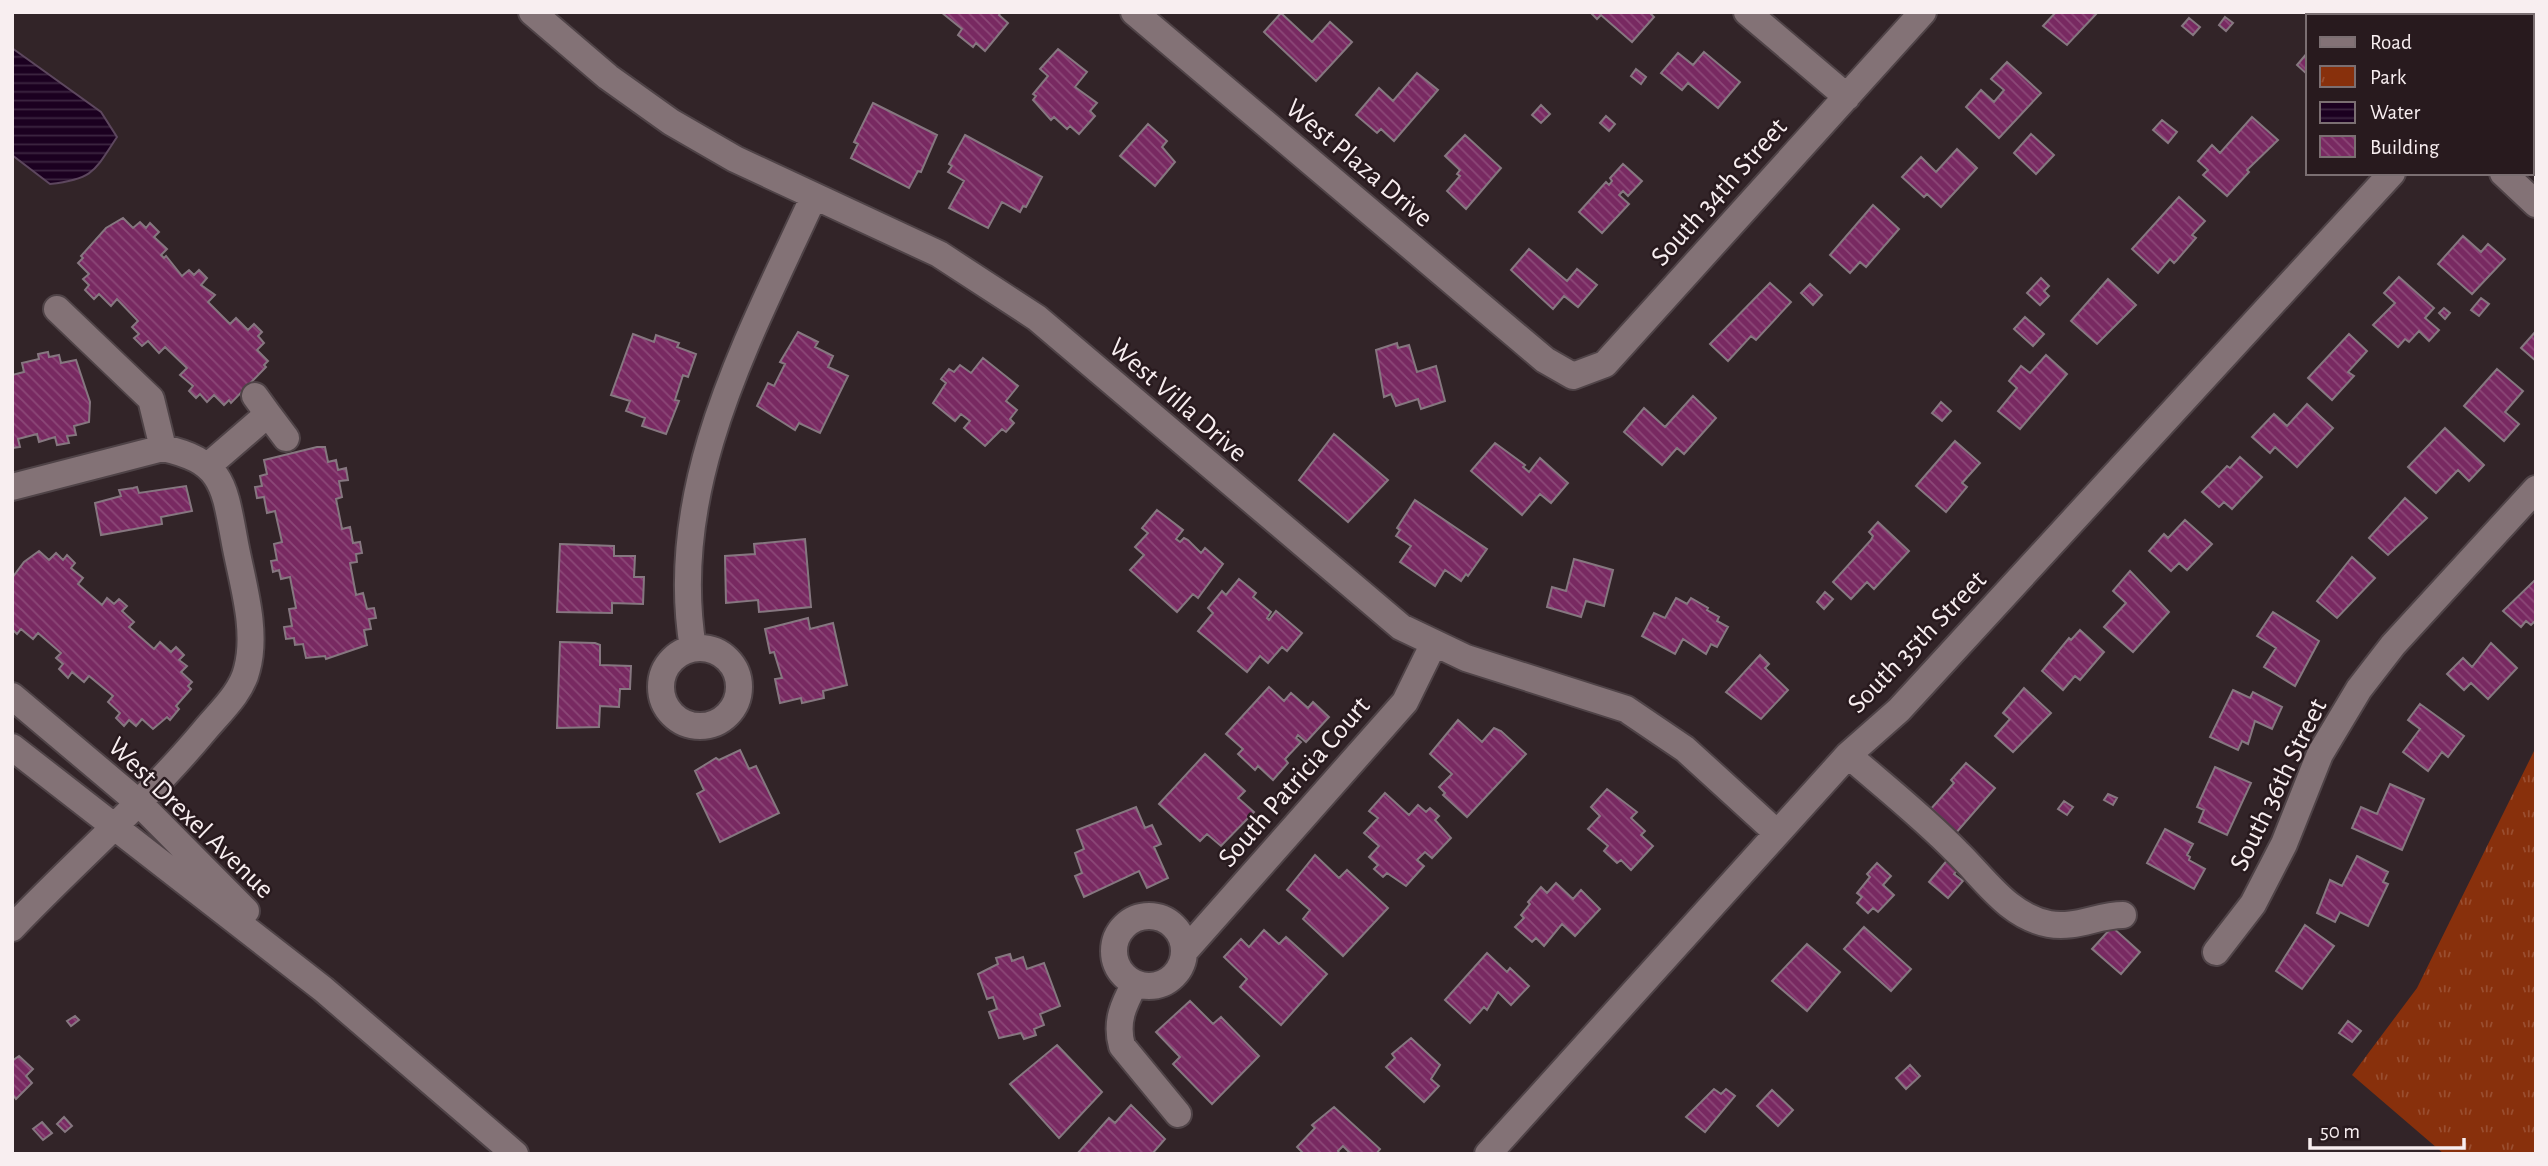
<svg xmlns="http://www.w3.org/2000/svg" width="2548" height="1166" viewBox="0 0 2548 1166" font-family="'Alegreya Sans',sans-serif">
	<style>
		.park { fill: url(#park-tufts) }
		.water { fill: url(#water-rules); stroke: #5d475e; stroke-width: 2 }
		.building { fill: url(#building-back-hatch); stroke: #867780; stroke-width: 2 }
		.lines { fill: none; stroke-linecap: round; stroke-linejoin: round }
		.minor-casing { stroke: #4f4347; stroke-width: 30 }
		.minor { stroke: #837276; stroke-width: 26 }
		.labels { text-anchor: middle; stroke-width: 5; stroke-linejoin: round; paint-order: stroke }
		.street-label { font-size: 28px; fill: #f8eef0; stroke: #281a1e }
	</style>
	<defs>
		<pattern id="park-tufts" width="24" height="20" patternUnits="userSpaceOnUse" patternTransform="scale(1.75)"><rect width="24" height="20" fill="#88300c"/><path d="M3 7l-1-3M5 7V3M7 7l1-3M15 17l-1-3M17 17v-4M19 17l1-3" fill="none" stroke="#9a4e30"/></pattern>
		<pattern id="water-rules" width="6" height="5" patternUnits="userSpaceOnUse" patternTransform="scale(1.75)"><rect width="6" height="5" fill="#1b0020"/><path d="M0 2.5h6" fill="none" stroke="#3d2641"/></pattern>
		<pattern id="building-back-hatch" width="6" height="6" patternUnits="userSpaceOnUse" patternTransform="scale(1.75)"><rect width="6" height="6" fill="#782961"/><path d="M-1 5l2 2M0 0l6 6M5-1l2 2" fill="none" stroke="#8c4878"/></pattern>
	</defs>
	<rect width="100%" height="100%" fill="#322428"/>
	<!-- park -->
	<path class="park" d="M2536,747v407h-92l-92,-79 65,-87z"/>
	<!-- water -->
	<path class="water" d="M12,48l89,64 16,25c-23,35 -24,42 -67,47l-38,-29z"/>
	<!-- building -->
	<path class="building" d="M941,12h60l-2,3 9,8 -23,28 -9,-8 -3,4 -15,-12 4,-6z
		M1590,12h59l5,5 -22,25 -31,-27 -4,4z
		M2056,12h42l-31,33 -24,-19z
		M1281,13l31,29 18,-20 22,20 -36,39 -52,-49z
		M2225,17l8,6 -7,8 -7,-6z
		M2189,18l11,9 -7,8 -11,-9z
		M1058,49l29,23 -12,15 22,16 -7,8 5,5 -16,18 -9,-8 -3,3 -13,-12 -3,3 -18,-20 3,-4 -3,-2 15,-18 -8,-7z
		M1704,52l36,30 -22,26 -30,-25 -6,7 -21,-17 17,-20 15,12z
		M2308,52v23l-11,-10z
		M2007,62l34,31 -42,45 -33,-31 15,-17 13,12 10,-12 -13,-11z
		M1636,69l10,8 -5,7 -10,-8z
		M1417,73l21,17 -44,51 -13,-12 -4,4 -21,-18 23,-27 14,13z
		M873,103l64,32 -16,37 -3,-1 -9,17 -58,-30 7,-14 -4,-2z
		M1541,105l9,9 -9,9 -9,-8z
		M1606,116l9,8 -6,7 -9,-8z
		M2252,117l26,23 -31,30 2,2 -22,24 -24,-21 5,-5 -10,-9 14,-16 8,8z
		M2162,120l15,12 -9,11 -15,-13z
		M1148,124l19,17 -5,6 13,15 -20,24 -35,-30z
		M2031,134l23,21 -18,19 -22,-21z
		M965,135l77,42 -16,30 -3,-1 -3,6 -18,-10 -14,26 -39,-20 15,-27 -16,-9 4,-6 -3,-2z
		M1465,135l36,33 -35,41 -19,-18 13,-15 -3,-2 3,-4 -15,-14z
		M1957,149l20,19 -36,39 -14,-13 -3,3 -22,-20 19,-20 15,15z
		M1623,164l19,17 -14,15 -5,-5 -4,4 10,9 -27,29 -23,-21 27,-30 3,3 3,-4 -2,-3z
		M2179,197l26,24 -13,14 4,3 -19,22 -3,3 -4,-4 -12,14 -26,-24z
		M1873,205l26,24 -33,38 -6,-5 -10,11 -20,-18z
		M123,218l10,10 7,-6 6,6 4,-5 9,9 -5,5 13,12 -6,6 3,3 2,-2 16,20 7,-6 5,5 5,-5 8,8 -6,7 14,10 -7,7 22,22 6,-6 12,12 6,-6 8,8 -4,4 6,7 -7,7 11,11 -4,4 2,2 -35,36 -2,-3 -5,5 -10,-10 -7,7 -7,-8 -4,4 -7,-7 4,-5 -13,-11 7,-7 -22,-21 -6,6 -11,-12 -6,5 -8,-8 5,-4 -7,-7 6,-6 -21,-22 -6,7 -12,-12 -5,5 -9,-9 4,-5 -6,-6 6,-5 -11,-11 5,-5 -2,-2 25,-28z
		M2463,236l18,16 7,-8 17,15 -33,35 -34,-30z
		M1529,249l38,32 10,-12 20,16 -19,22 -14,-11 -11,13 -42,-39z
		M2399,277l35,31 -9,10 14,12 -10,11 -10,-10 -10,11 -4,-3 -7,8 -25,-22 22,-22 -11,-10z
		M2041,278l8,8 -5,5 5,5 -9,9 -13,-12z
		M2108,279l28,26 -39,39 -26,-23z
		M1770,283l21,19 -35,38 -5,-4 -23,25 -18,-17z
		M1810,284l12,11 -9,10 -12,-12z
		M2481,298l8,6 -10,12 -8,-6z
		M2444,308l6,5 -5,6 -6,-6z
		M2025,317l19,17 -11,12 -19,-17z
		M2536,331v30l-15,-13z
		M798,332l20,10 -3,5 18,9 -5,11 20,9 -28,57 -21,-10 -4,7 -38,-24 11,-23 6,3 11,-22 -5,-2z
		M633,334l21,8 2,-7 23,8 -2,4 19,7 -8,23 -5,-2 -8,25 4,1 -13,33 -24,-8 3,-8 -19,-7 4,-10 -19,-6z
		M2349,334l18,17 -19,21 6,4 -22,24 -24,-22z
		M1397,343l1,5 11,-3 8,27 19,-6 9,35 -24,8 -3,-10 -22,7 -5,-12 -7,3 -8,-47z
		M48,352l1,5 10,-2 2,8 15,-3 14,42 -1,20 -15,4 2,9 -9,1 2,7 -12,2 -2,-8 -16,5 -2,-8 -19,5 2,8 -8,1v-73l12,-3 -2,-9 17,-4 -1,-5z
		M2046,355l21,19 -47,55 -22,-18 19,-23 -8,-7 12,-15 9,7z
		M983,358l35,28 -12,15 11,9 -7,9 4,4 -8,9 -4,-3 -17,17 -21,-18 6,-7 -9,-7 -6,7 -22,-18 13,-20 -5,-4 8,-10 5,3 6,-7 11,8z
		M2497,369l26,22 -18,21 14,12 -15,17 -40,-35z
		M1693,396l23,22 -32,36 -7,-6 -15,17 -38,-33 20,-24 21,19z
		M1941,402l10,9 -9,10 -10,-8z
		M2307,404l26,24 -36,39 -22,-20 -5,6 -18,-16 22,-23 13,12z
		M2445,428l39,37 -15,16 -11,-11 -22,23 -28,-26z
		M1334,434l54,46 -40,42 -49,-42z
		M1955,441l25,22 -18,20 5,4 -21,25 -30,-26z
		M1495,443l30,22 -2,2 6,5 11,-14 28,25 -17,20 -11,-9 -18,21 -51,-44z
		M317,447h8l3,15 8,-2 2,10 8,-2 2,12 -9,1 3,16 -6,2 6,30 8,-2 3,16 7,-1 2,11 -6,1 1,8 -7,1 6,32 7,-2 4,16 7,-1 2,10 -7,1 2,10 -7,1 3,15 -41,14 -1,-3 -19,2 -3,-14 -8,1 -1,-7 -8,1 -2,-12 8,-1 -3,-17 7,-1 -6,-31 -9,2 -2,-9 -6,2 -2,-11 6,-1 -3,-16 8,-2 -7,-31 -8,2 -3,-16 -7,1 -2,-11 7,-1 -2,-10 7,-2 -3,-14z
		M2240,457l22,20 -30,32 -8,-7 -5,5 -17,-15 25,-26 3,2z
		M186,486l6,25 -31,6 1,7 -61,11 -6,-32 26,-7 -2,-6 14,-2 4,-1 2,6z
		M2405,498l22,20 -39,37 -19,-17z
		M1415,500l72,49 -19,27 -2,-2 -5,7 -16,-11 -10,16 -35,-24 11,-16 -15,-10 4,-6 -3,-2z
		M1157,510l26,20 -7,9 4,3 4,-4 4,2 13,13 4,-5 18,16 -25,34 -5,-4 -16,18 -47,-42 14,-15 -9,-8 13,-14 -6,-5z
		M2185,520l27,24 -25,26 -8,-7 -8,8 -22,-20 15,-17 4,4z
		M1878,522l31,29 -35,38 -7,-7 -16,17 -18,-17 38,-42 2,-4 -4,-4z
		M805,539l6,68 -52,5 -1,-12 -32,3 -1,-47 30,-2 -1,-10z
		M560,544l54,2v10h21l-1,21h10l-1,27 -31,-1v10l-55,-1z
		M39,551l10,9 7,-7 7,7 4,-5 8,8 -4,5 12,10 -5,6 24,21 5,-7 7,6 5,-5 8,7 -5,5 12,11 -5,5 25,22 6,-7 11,10 5,-5 8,8 -5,5 8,6 -6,6 11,10 -4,4 3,3 -15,17 3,3 -9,11 -3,-3 -14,12 -11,-10 -6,7 -7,-6 -5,6 -8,-8 4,-5 -12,-11 5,-6 -24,-20 -5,6 -12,-10 -4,6 -9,-9 4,-5 -7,-6 5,-5 -23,-20 -5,6 -12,-10 -4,5 -5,-5v-51l12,-16z
		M2352,557l23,21 -38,40 -20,-17z
		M1574,559l39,11 -9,36 -18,-5 -5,16 -34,-10 5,-20 14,4z
		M2130,571l39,41 -36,40 -29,-25 22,-24 -13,-12z
		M1239,579l17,14 -3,4 18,15 -4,6 2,2 7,-9 26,22 -15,18 -5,-4 -14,16 -8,-7 -13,16 -49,-41 15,-18 -5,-5 14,-17 4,4z
		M2536,579v41l-5,5 -5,-4 -5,6 -18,-16z
		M1825,592l8,7 -9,10 -7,-7z
		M1676,598l11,6 4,-6 17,10 -1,2 12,7 -2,4 11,6 -11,20 -6,-3 -5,10 -23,-15 -8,15 -33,-18 12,-23 11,5z
		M2273,612l46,29 -24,45 -31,-19 12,-19 -19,-12z
		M808,618l2,11 23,-6 14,62 -24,6 1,7 -22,5 -1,-5 -21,5 -5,-24 7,-1 -8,-26 -4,1 -5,-24z
		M2080,630l24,22 -24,28 -5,-4 -12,14 -21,-19 27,-33 2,2z
		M560,642l35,1 5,2v20l31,1 -1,23h-10l-1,18 -19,-1 -1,21 -42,1z
		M2491,643l26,25 -29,31 -17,-16 -7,7 -17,-16 16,-16 9,9z
		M1760,655l9,9 -4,4 23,22 -27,29 -35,-27z
		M1269,687l15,14 7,-8 17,15 5,-6 16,15 -23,25 -8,-7 -2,3 5,4 -16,17 3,4 -15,17 -15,-14 -3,4 -17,-16 5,-5 -17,-15z
		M2024,688l27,25 -38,39 -18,-16 15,-17 -7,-6z
		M2233,690l17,8 3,-6 29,15 -10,22 -17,-8 -7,23 -6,-3 -4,9 -28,-13z
		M2420,704l44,32 -16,21 -6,-5 -14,19 -25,-19 17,-23 -12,-9z
		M1458,720l24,22 12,-14 7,3 25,23 -59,63 -24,-22 2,-2 -6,-6 13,-13 -22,-20z
		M740,750l9,19 7,-3 23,47 -59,29 -23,-48 7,-4 -9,-19 21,-13 3,2z
		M1205,754l40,37 -7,7 16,14 -33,34 -14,-12 -7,7 -41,-37z
		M1966,763l29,25 -40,46 -26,-23 25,-28 -3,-3z
		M2215,767l36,16 -24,52 -28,-13 5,-12 -7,-3z
		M2390,784l34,15 -22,51 -50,-22 9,-21 16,7z
		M1607,789l30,23 -6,6 14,13 -4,4 12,11 -22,24 -10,-10 -4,3 -13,-12 4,-5 -20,-17 12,-13 -9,-9z
		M1385,793l24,22 9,-10 8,7 4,-4 9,8 -4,4 16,18 -19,20 -7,-6 -8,8 7,6 -18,20 -19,-13 -4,4 -9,-8 4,-4 -9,-8 10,-11 -15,-13 14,-15 -9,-7z
		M2108,794l9,4 -4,7 -9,-5z
		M2064,801l9,6 -6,8 -9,-6z
		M1136,807l9,21 7,-3 9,19 -7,3 14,31 -21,10 -8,-17 -55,26 -9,-21 7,-3 -7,-20 9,-4 -7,-19z
		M2165,829l28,15 -6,11 3,2 -1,3 16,9 -11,20 -47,-26z
		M1315,855l24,23 8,-8 41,38 -45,48 -40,-37 7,-9 -23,-20z
		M2357,856l31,16 -5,10 5,2 -20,42 -28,-14 -5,10 -18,-9 13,-33 12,6z
		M1949,858l11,9 -6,7 9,7 -15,17 -19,-16z
		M1877,863l14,13 -8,9 11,10 -16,17 -5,-4 -5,5 -11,-10 5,-6 -5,-4 13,-16 -3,-3z
		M1556,883l17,16 8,-9 19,19 -25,27 -13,-12 -18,22 -8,-8 -4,4 -17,-15 9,-9 -3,-3 9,-11 -2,-2 13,-15 6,6z
		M2305,925l29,21 -32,43 -26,-18z
		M1864,927l47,42 -20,22 -47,-42z
		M2112,927l28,25 -19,22 -29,-25z
		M1264,930l15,14 7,-7 41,37 -46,51 -41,-38 7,-8 -23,-22 17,-18 8,8z
		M1807,944l33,28 -33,39 -35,-30z
		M1487,953l20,19 3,-4 19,18 -18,19 -13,-13 -11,18 -3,-3 -14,16 -25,-23z
		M1010,954l2,7 11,-4 4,12 17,-6 16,43 -20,8 4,11 -10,4 2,6 -12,4 -3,-6 -22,5 -10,-26 8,-3 -4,-12 -6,2 -9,-25 20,-10 -2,-6z
		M1190,1001l23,23 8,-7 38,39 -47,48 -39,-40 7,-7 -24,-25z
		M75,1016l4,4 -8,6 -4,-5z
		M2348,1021l13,10 -9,11 -13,-9z
		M1411,1038l29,27 -9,14 8,7 -15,16 -38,-35 9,-9 -3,-4z
		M1057,1045l45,47 -43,46 -49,-54z
		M19,1056l14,13 -7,7 6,7 -16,16 -4,-5v-33z
		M1910,1065l10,11 -14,13 -10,-11z
		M1714,1089l7,5 5,-5 9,7 -30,36 -19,-15z
		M1772,1090l21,20 -15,16 -21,-20z
		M1131,1105l34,34 -13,15h-75l32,-36 6,5z
		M1334,1107l46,42 -4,5h-25l-8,-8 -5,5 2,3h-36l-7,-7 18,-19 -3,-3z
		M64,1117l8,9 -7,6 -8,-8z
		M42,1122l10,11 -9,7 -10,-11z"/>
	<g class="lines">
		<defs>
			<path id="minor" d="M532,12l76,65 63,45 64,37 204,95 98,64 364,309 65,31 160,51 59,40 92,84
				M1134,12l411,348 28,16 32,-12 318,-352
				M1747,12l100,85
				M2532,17l4,-4
				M2503,173l33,31
				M57,309l94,90 12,49
				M268,414l18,24
				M209,465l59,-51 -13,-18
				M12,487l151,-39c59,13 61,36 71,90 7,41 24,90 13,131 -5,23 -27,43 -42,61 -59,71 -129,131 -193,198
				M661 687a39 39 0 1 1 78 0a39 39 0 1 1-78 0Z
				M693,648c-27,-162 56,-310 121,-452
				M12,696l127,107 107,108
				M12,747l311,242 192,165
				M1848,755c37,32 75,62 109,97 28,27 51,64 92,72 26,5 49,-9 74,-9
				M1114 951a35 35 0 1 1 70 0a35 35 0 1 1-70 0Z
				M1185,951l220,-249 29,-59
				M2216,952l37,-48 31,-60 36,-90 39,-65 34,-44 143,-156
				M1135,983c-11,21 -20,38 -13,63l56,68
				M1488,1154l360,-399 51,-45 493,-537"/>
		</defs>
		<!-- minor casing -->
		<use href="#minor" class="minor-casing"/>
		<!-- minor -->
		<use href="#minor" class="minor"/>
	</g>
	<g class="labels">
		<!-- street labels -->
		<g class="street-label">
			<text transform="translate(1360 162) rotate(40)" y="10">West Plaza Drive</text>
			<text transform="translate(1718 191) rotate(-48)" y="10">South 34th Street</text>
			<text transform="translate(1179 399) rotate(41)" y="10">West Villa Drive</text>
			<text transform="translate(1916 641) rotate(-46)" y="10">South 35th Street</text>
			<text transform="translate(1293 781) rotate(-49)" y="10">South Patricia Court</text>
			<text transform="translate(2277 784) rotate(-64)" y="10">South 36th Street</text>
			<text transform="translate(192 817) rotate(44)" y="10">West Drexel Avenue</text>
		</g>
	</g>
	<!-- border -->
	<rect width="2548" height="1166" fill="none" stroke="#f8eef0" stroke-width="28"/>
	<!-- legend -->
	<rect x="2306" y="14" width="228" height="161" fill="#281a1e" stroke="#7b6f72" stroke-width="2"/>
	<rect x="2320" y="37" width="35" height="10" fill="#837276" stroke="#7b6f72" stroke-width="2"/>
	<text x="2370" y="49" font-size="21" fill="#f8eef0">Road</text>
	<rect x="2320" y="66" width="35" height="21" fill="url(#park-tufts)" stroke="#7b6f72" stroke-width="2"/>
	<text x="2370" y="84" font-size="21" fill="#f8eef0">Park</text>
	<rect x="2320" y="102" width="35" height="21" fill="url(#water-rules)" stroke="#7b6f72" stroke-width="2"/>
	<text x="2370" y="119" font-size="21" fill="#f8eef0">Water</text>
	<rect x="2320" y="136" width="35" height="21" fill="url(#building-back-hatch)" stroke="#7b6f72" stroke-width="2"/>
	<text x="2370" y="154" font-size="21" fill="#f8eef0">Building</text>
	<!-- scale -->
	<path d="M2310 1138v10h154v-10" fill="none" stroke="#f8eef0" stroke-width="3.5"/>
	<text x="2320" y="1138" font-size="21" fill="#f8eef0" stroke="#281a1e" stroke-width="5" paint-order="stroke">50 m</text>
</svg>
